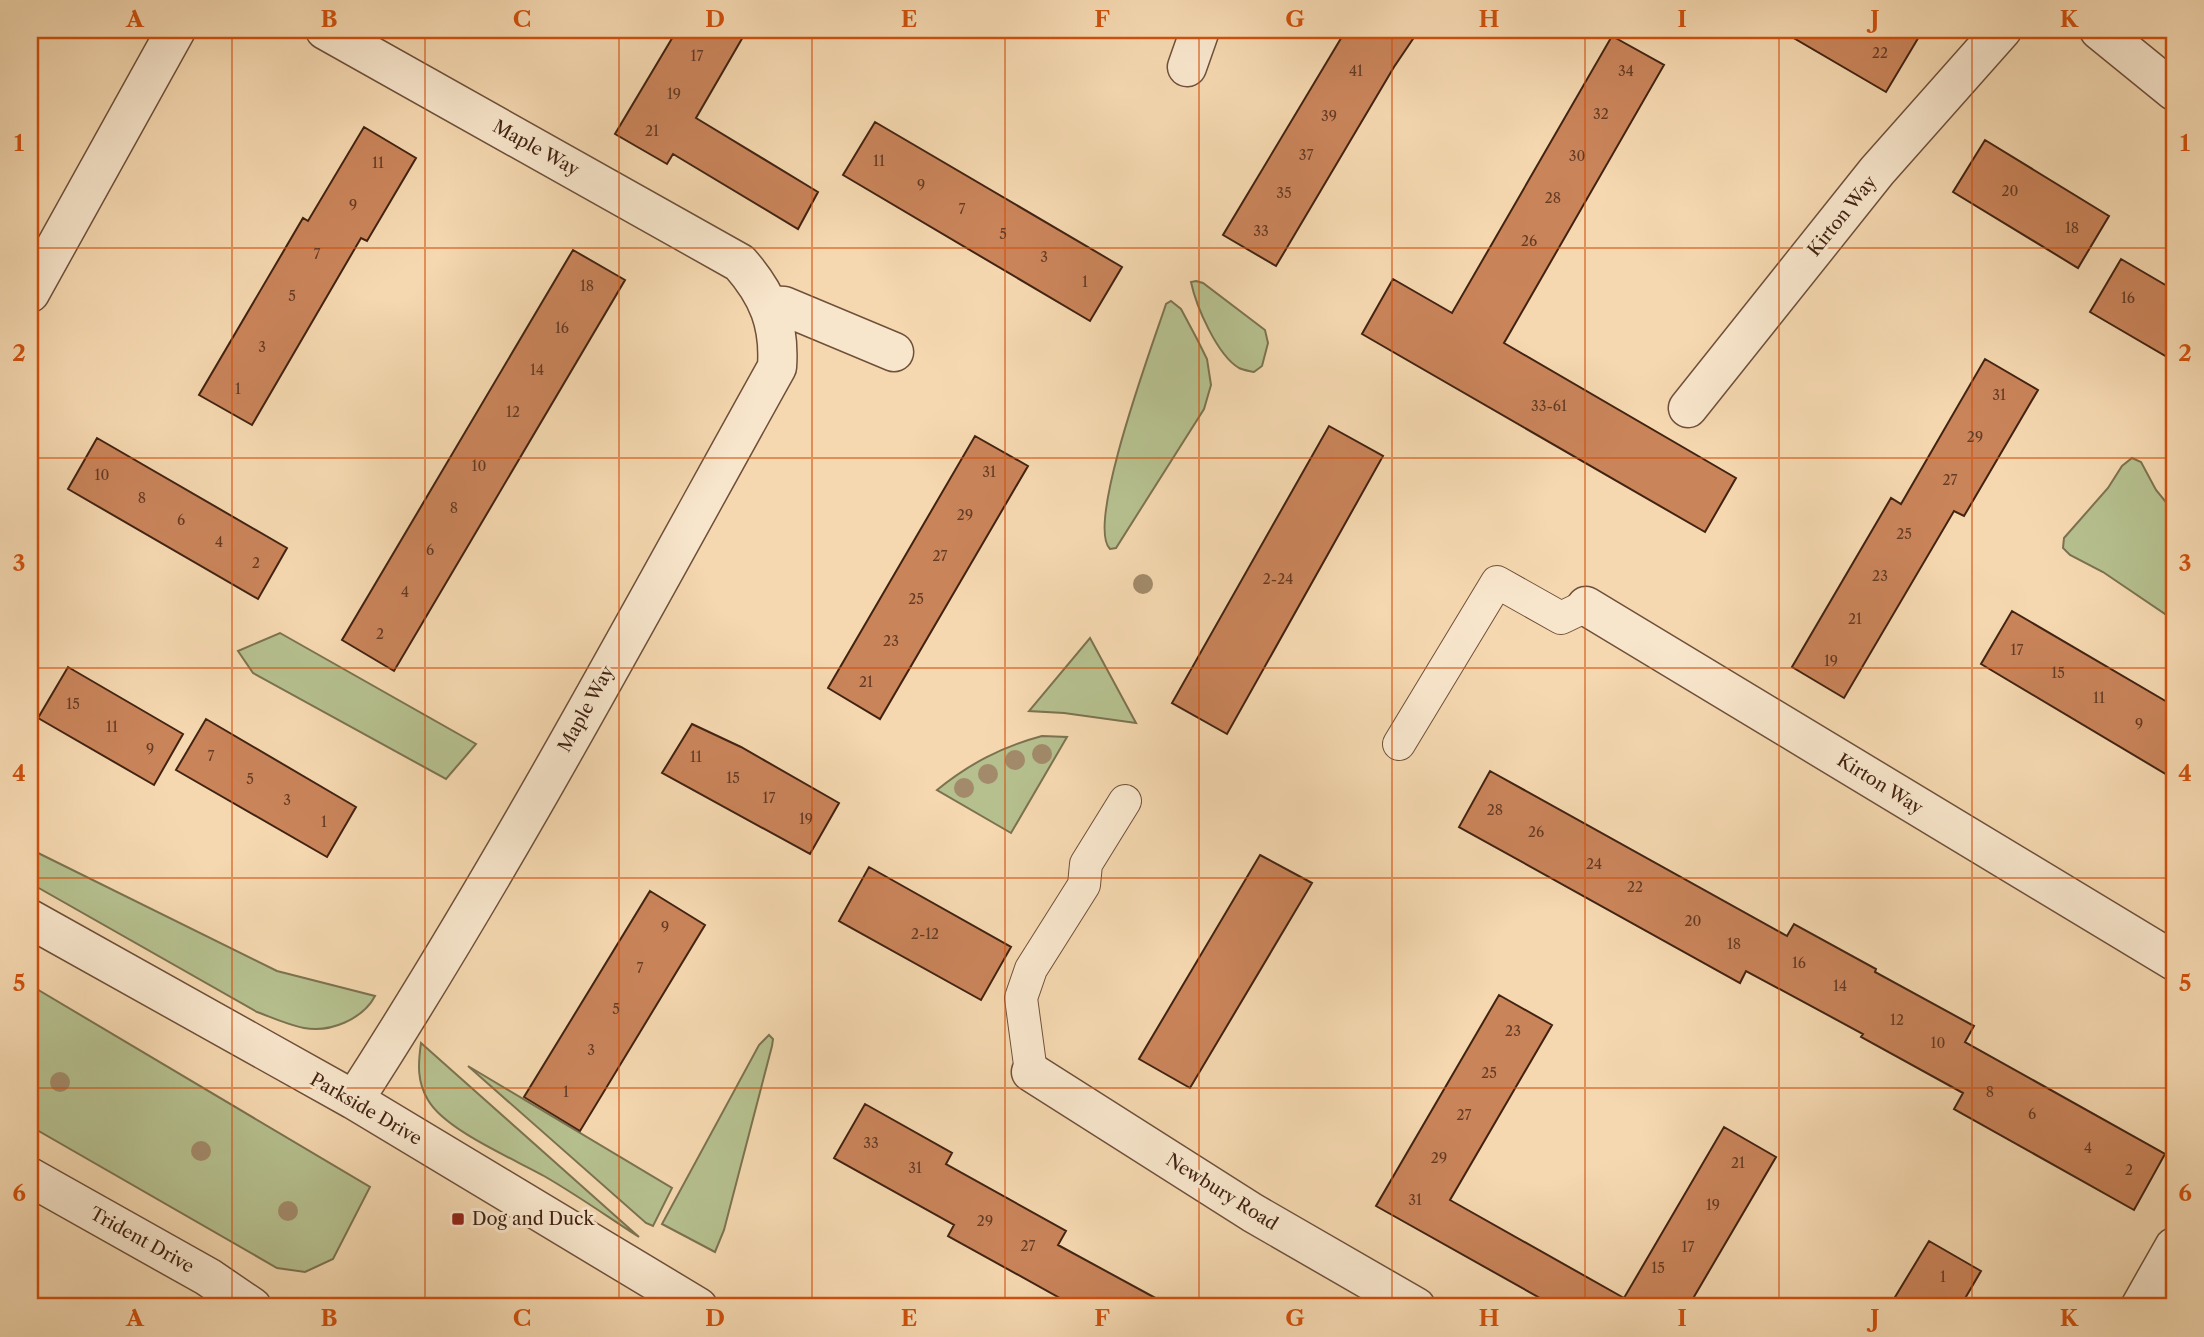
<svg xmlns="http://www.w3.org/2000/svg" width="2204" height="1337" viewBox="0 0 2204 1337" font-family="'Libre Caslon Text',serif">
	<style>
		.green { fill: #b6c08f; stroke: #7c7250; stroke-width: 2 }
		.building { fill: #ca845a; stroke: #422312; stroke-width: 2 }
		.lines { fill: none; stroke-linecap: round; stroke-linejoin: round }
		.service-casing { stroke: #6f503a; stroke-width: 34 }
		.minor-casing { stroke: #6f503a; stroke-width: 41 }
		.service { stroke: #f8e6cc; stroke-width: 32 }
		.minor { stroke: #f8e6cc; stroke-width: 38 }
		.tree { fill: #a28a6a }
		.grid { fill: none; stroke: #cf510d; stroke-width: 2; stroke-opacity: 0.55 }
		.poi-dot { fill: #8f2418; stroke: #f8e6cc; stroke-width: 2.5 }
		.labels { text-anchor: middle; stroke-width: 6; stroke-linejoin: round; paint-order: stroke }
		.number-label { font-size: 14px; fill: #643b24 }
		.street-label { font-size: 18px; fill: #422312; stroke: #f8e6cc }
		.poi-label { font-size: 18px; fill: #422312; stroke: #f8e6cc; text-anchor: start }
		.neatline { fill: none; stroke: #cf510d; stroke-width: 2.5 }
		.grid-label { font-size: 23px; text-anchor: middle; font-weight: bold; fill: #cf510d }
	</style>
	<rect width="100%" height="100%" fill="#f5d8b0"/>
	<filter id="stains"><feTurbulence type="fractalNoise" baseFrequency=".00286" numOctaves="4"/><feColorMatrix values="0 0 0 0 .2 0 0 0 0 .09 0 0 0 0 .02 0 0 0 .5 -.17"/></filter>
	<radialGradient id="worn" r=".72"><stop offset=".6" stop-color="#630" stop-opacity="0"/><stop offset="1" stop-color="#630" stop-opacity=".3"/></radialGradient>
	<!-- green -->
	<path class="green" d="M1196,281l7,2 62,47 3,13 -6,23 -8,6c-4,-1 -11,-2 -15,-4 -22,-13 -43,-62 -48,-86z
		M1171,301l10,8 16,30 10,20 4,26 -7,24 -88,139 -6,1c-25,-24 44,-208 56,-245z
		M2132,458l9,4 15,28 18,22v108l-71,-48 -33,-17 -7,-7 1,-10 44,-50 14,-22z
		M280,633l196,111 -30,35 -193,-106 -15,-22z
		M1090,638l46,85 -72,-10 -35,-2z
		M1042,736l25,1 -56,96 -74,-43c32,-26 64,-43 105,-54z
		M30,849l247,122 98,25c-12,23 -45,37 -71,32 -16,-3 -31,-10 -47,-16l-227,-129z
		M30,985l340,202 -37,72 -28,13 -28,-4 -247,-142z
		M769,1035l4,4 -1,7 -48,184 -9,22 -53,-28 97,-179z
		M421,1043l218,194c-31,-20 -62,-42 -95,-61 -30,-17 -99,-46 -116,-76 -11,-18 -10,-36 -7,-57z
		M468,1066l204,122 -19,38 -7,-3z"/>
	<!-- building -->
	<path class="building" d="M677,30h70l-51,88 122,74 -20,37 -125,-75 -6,10 -52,-30z
		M1346,30h73l-25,37 -118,199 -53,-31z
		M1780,30h143l-37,62z
		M1612,36l52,29 -160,278 232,135 -31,54 -343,-198 31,-55 59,34z
		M875,122l247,145 -32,54 -247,-146z
		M364,127l52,31 -49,83 -6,-3 -109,187 -53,-30 104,-177 5,3z
		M1985,140l124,76 -31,52 -125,-76z
		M573,250l52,30 -231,391 -52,-31z
		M2121,259l53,31v71l-84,-49z
		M1985,359l53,31 -74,126 -10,-5 -110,187 -52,-31 99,-169 10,6z
		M1329,426l54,30 -156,278 -55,-31z
		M975,436l53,30 -148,253 -52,-31z
		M97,438l190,110 -29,51 -190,-110z
		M2012,611l162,95v73l-193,-115z
		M68,667l115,67 -29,51 -116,-67z
		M206,719l150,88 -29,50 -151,-87z
		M692,724l49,23 98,56 -29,51 -148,-81z
		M1490,771l297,165 7,-12 82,45 -1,3 99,54 -9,16 200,112 -31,56 -180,-101 9,-16 -102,-56 2,-3 -117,-63 -6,12 -281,-156z
		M1260,855l52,28 -122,205 -51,-29z
		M869,867l142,80 -30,53 -142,-79z
		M650,891l55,34 -125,206 -56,-34z
		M1499,995l53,30 -102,175 174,98 100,-171 52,30 -88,150h-132l-180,-101z
		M865,1104l87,49 -6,11 120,67 -8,14 114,62h-96l-128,-71 6,-11 -120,-67z
		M1929,1241l52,30 -21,36h-71z"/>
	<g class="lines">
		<defs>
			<path id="service" d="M1399,744l98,-162 64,36 25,-12
				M1031,1072l-10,-74 10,-29 53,-84 2,-21 39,-63"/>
			<path id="minor" d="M325,30l415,233c28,32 40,61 37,104 -137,246 -270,496 -423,733
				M2099,30l75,61
				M1187,67l13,-37
				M30,293l146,-263
				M768,305l16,1 110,46
				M1688,408l189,-237 125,-141
				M1586,606l588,355
				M30,919l324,181 344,207
				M1031,1072l222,141 163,94
				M30,1177l178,100 44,30
				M2140,1307l34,-60"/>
		</defs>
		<!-- service casing -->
		<use href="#service" class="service-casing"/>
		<!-- minor casing -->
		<use href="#minor" class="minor-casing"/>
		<!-- service -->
		<use href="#service" class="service"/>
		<!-- minor -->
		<use href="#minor" class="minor"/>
	</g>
	<!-- trees -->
	<g class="tree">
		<circle cx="1143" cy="584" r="10"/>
		<circle cx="1042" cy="754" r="10"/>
		<circle cx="1015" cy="760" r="10"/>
		<circle cx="988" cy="774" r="10"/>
		<circle cx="964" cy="788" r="10"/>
		<circle cx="60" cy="1082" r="10"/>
		<circle cx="201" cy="1151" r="10"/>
		<circle cx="288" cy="1211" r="10"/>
	</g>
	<!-- grid -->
	<path class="grid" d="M232,30v1277M425,30v1277M619,30v1277M812,30v1277M1005,30v1277M1199,30v1277M1392,30v1277M1585,30v1277M1779,30v1277M1972,30v1277M30,248h2144M30,458h2144M30,668h2144M30,878h2144M30,1088h2144"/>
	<!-- markers -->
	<rect class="poi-dot" x="451" y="1212" width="14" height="14" rx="3.5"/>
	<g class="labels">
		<!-- number labels -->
		<g class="number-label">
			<text x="1880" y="58">22</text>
			<text x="697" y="61">17</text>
			<text x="1356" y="76">41</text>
			<text x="1626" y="76">34</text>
			<text x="674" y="99">19</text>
			<text x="1601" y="119">32</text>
			<text x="1329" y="121">39</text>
			<text x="652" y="136">21</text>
			<text x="1306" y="160">37</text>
			<text x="1577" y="161">30</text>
			<text x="879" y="166">11</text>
			<text x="378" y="168">11</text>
			<text x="921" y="190">9</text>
			<text x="2010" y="196">20</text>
			<text x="1284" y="198">35</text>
			<text x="1553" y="203">28</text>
			<text x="353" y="210">9</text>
			<text x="962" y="214">7</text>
			<text x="2072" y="233">18</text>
			<text x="1261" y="236">33</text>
			<text x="1003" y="239">5</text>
			<text x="1529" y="246">26</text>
			<text x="317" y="259">7</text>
			<text x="1044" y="262">3</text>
			<text x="1085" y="287">1</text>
			<text x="587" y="291">18</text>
			<text x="292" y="301">5</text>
			<text x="2128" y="303">16</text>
			<text x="562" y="333">16</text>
			<text x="262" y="352">3</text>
			<text x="537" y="375">14</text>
			<text x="238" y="394">1</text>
			<text x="1999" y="400">31</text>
			<text x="1549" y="411">33-61</text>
			<text x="513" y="417">12</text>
			<text x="1975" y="442">29</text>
			<text x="479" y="471">10</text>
			<text x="989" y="477">31</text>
			<text x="102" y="480">10</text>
			<text x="1950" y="485">27</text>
			<text x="142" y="503">8</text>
			<text x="454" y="513">8</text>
			<text x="965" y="520">29</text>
			<text x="181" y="525">6</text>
			<text x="1904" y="539">25</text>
			<text x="219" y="547">4</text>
			<text x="430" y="555">6</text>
			<text x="940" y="561">27</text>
			<text x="256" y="568">2</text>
			<text x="1880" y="581">23</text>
			<text x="1278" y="584">2-24</text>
			<text x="405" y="597">4</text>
			<text x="916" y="604">25</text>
			<text x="1855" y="624">21</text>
			<text x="380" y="639">2</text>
			<text x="891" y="646">23</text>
			<text x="2017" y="655">17</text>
			<text x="1831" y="666">19</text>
			<text x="2058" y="678">15</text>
			<text x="866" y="687">21</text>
			<text x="2099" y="703">11</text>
			<text x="73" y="709">15</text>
			<text x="2139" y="729">9</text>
			<text x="112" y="732">11</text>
			<text x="150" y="754">9</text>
			<text x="211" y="761">7</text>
			<text x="696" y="762">11</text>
			<text x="733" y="783">15</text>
			<text x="250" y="784">5</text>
			<text x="769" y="803">17</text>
			<text x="287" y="805">3</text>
			<text x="1495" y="815">28</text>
			<text x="806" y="824">19</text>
			<text x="324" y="827">1</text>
			<text x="1536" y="837">26</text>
			<text x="1594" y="869">24</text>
			<text x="1635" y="892">22</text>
			<text x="1693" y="926">20</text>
			<text x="665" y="932">9</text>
			<text x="925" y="939">2-12</text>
			<text x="1734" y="949">18</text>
			<text x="1799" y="968">16</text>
			<text x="640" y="973">7</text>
			<text x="1840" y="991">14</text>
			<text x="616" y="1014">5</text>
			<text x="1897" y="1025">12</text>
			<text x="1513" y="1036">23</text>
			<text x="1938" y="1048">10</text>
			<text x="591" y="1055">3</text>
			<text x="1489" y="1078">25</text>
			<text x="566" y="1097">1</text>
			<text x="1990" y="1097">8</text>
			<text x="2032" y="1119">6</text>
			<text x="1464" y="1120">27</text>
			<text x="871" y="1148">33</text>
			<text x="2088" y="1153">4</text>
			<text x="1439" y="1163">29</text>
			<text x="1738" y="1168">21</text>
			<text x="915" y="1173">31</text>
			<text x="2129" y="1175">2</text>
			<text x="1415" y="1205">31</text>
			<text x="1713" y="1210">19</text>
			<text x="985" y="1226">29</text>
			<text x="1028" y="1251">27</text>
			<text x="1688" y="1252">17</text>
			<text x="1658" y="1273">15</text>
			<text x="1943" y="1282">1</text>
		</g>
		<!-- street labels -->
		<g class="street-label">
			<text transform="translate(536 148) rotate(29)" y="6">Maple Way</text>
			<text transform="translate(1842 216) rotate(-51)" y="6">Kirton Way</text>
			<text transform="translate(586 709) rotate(-61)" y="6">Maple Way</text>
			<text transform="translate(1880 784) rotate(32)" y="6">Kirton Way</text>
			<text transform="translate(366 1109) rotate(30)" y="6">Parkside Drive</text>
			<text transform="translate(1222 1192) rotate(32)" y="6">Newbury Road</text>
			<text transform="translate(142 1240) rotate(29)" y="6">Trident Drive</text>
		</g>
		<!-- poi labels -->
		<g class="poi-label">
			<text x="472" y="1225">Dog and Duck</text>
		</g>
	</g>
	<!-- margin -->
	<rect width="2204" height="1337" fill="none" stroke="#f5d8b0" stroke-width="77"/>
	<rect x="38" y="38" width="2128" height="1260" class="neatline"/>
	<g class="grid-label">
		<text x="135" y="27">A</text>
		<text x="329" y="27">B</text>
		<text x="522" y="27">C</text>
		<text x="715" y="27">D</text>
		<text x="909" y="27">E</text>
		<text x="1102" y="27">F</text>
		<text x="1295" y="27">G</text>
		<text x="1489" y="27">H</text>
		<text x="1682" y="27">I</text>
		<text x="1875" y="27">J</text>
		<text x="2069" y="27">K</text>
		<text x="19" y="151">1</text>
		<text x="2185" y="151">1</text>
		<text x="19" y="361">2</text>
		<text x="2185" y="361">2</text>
		<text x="19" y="571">3</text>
		<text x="2185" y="571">3</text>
		<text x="19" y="781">4</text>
		<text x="2185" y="781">4</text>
		<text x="19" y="991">5</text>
		<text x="2185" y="991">5</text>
		<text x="19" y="1201">6</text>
		<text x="2185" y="1201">6</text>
		<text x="135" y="1326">A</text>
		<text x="329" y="1326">B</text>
		<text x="522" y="1326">C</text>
		<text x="715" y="1326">D</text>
		<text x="909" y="1326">E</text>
		<text x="1102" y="1326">F</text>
		<text x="1295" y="1326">G</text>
		<text x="1489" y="1326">H</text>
		<text x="1682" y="1326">I</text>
		<text x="1875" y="1326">J</text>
		<text x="2069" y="1326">K</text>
	</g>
	<rect width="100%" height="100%" filter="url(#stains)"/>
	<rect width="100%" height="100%" fill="url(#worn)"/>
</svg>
